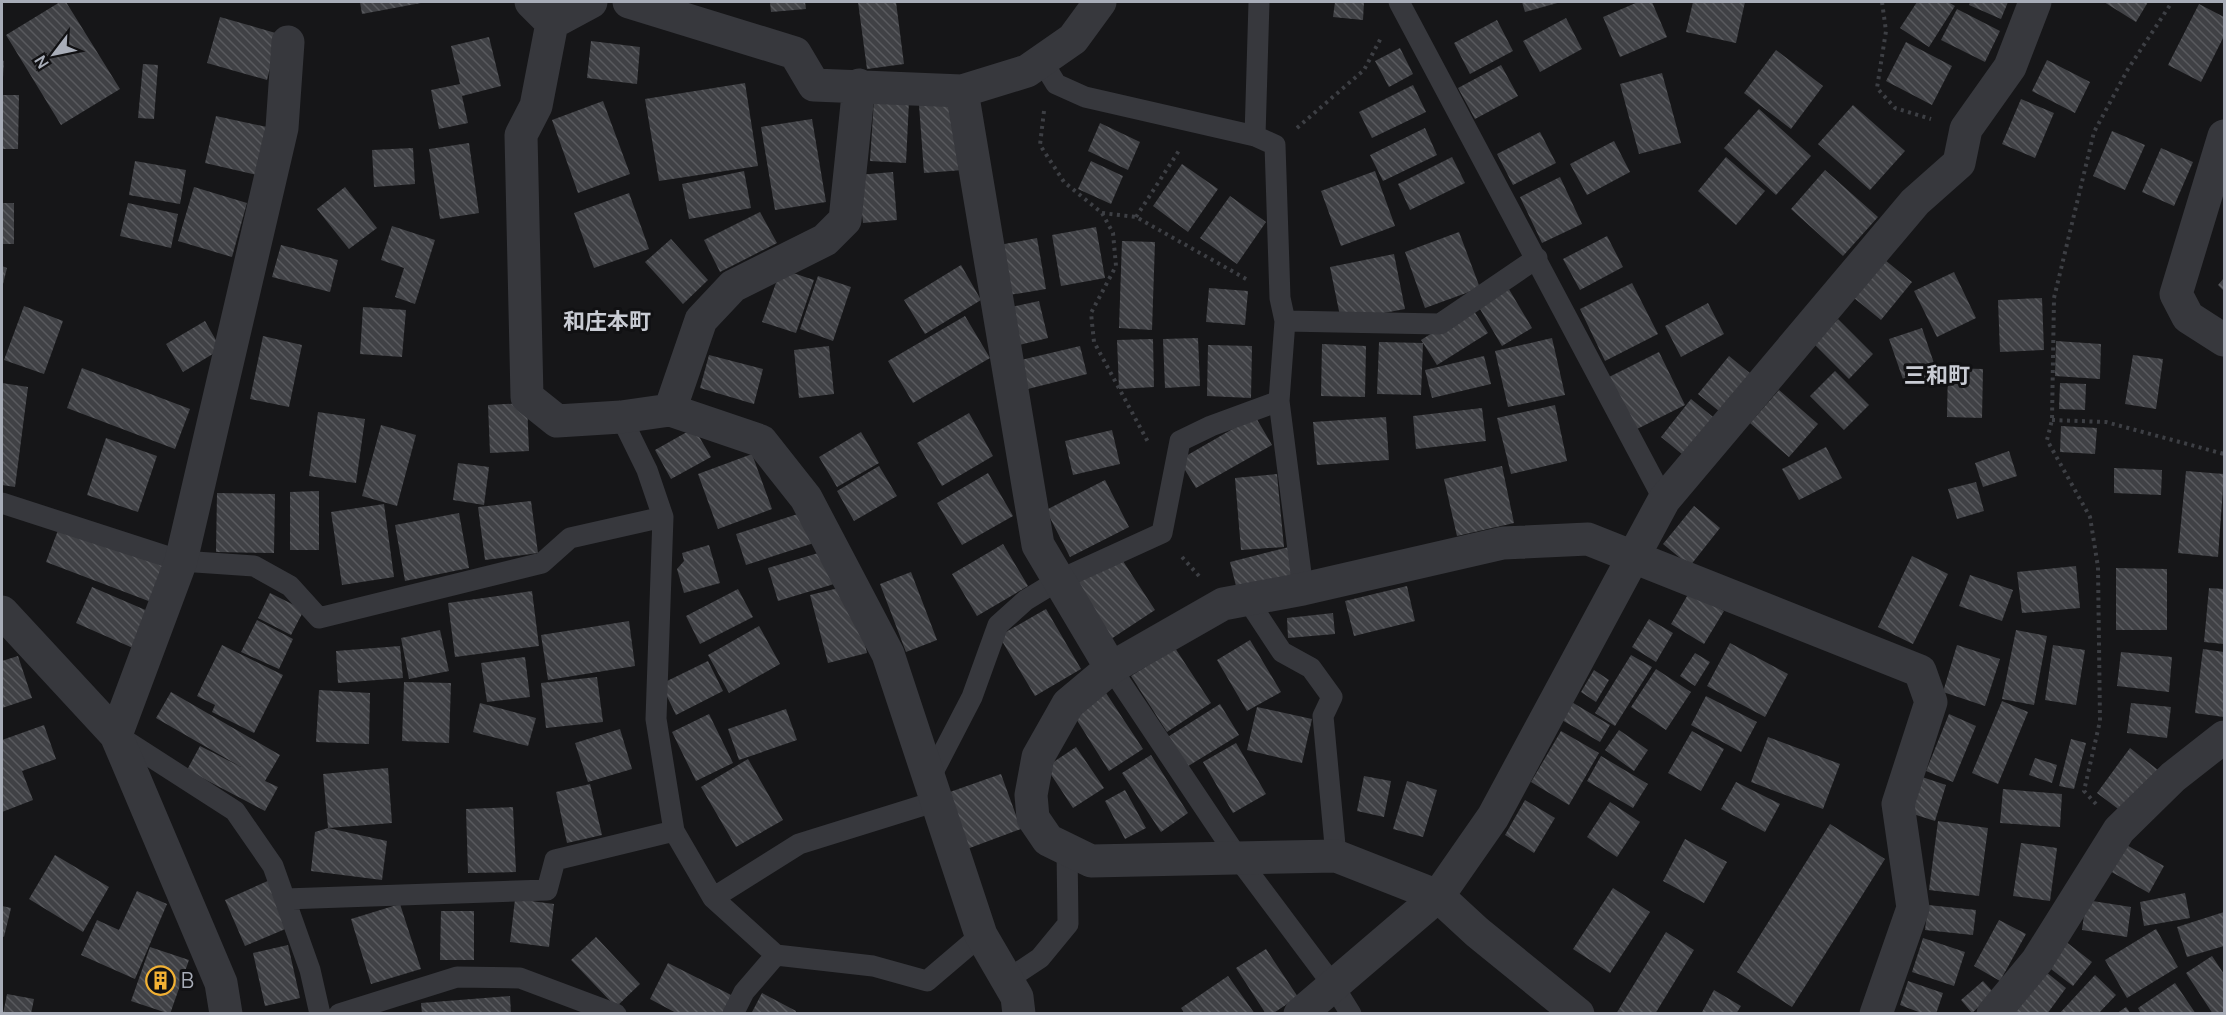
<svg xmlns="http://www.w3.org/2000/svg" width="2226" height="1015" viewBox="0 0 2226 1015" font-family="Manrope,'Noto Sans JP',sans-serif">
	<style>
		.building { fill: url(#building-back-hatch) }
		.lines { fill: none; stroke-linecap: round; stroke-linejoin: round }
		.path { stroke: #3d3f44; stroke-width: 4; stroke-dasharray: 3 4.5; stroke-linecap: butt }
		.service { stroke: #37383d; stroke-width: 21 }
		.minor { stroke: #37383d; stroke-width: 33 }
		.labels { text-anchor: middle; stroke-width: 6; stroke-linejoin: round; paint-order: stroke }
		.poi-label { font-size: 21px; fill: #a8adb8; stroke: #111113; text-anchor: start }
		.neighbourhood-label { font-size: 22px; font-weight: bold; fill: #c9ccd4; stroke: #111113 }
	</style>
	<defs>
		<pattern id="building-back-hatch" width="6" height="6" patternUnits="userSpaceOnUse" patternTransform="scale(1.5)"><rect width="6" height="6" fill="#404145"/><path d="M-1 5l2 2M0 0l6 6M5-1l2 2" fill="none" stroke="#595a5e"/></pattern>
	</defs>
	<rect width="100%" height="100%" fill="#161618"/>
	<!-- building -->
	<path class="building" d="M60,2h6l54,87 -59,36 -55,-90z
		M360,2h61v1l-59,11z
		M770,2h35l1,7 -35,3z
		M858,2h38l8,62 -37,5z
		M1335,2h29l-1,18 -30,-3z
		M1522,2h39l-36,10z
		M1638,2h14l15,35 -47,20 -17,-40z
		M1693,2h52l-9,41 -50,-11z
		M1917,2h31l7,4 -26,41 -29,-19z
		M1970,2h38l-7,17 -32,-14z
		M2104,2h44l-12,20z
		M2199,4l25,13v19l-23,46 -33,-17z
		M1957,9l43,22 -15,31 -44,-22z
		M220,17l59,17 -12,46 -60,-17z
		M1566,18l16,31 -42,23 -17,-31z
		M1497,20l16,31 -43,23 -16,-31z
		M489,37l12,49 -39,10 6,27 -29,6 -8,-39 29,-6 -9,-38z
		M591,41l49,6 -3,37 -50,-6z
		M1906,42l46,24 -20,39 -46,-24z
		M1400,48l13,26 -24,13 -14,-26z
		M1776,50l47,36 -32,43 -47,-36z
		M2,60l2,1 -1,16h-1z
		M2047,60l43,22 -15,31 -43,-22z
		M143,64l15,1 -4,54 -16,-1z
		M1501,65l17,31 -43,23 -17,-31z
		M1662,73l19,70 -42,11 -19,-70z
		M745,83l13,83 -99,15 -14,-82z
		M1413,85l13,27 -54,26 -13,-26z
		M2,95h17l-1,54h-16z
		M874,99l35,2 -3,62 -36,-2z
		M2021,99l33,14 -19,45 -33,-14z
		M603,101l27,73 -52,19 -26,-73z
		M957,102l6,68 -39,3 -5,-68z
		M1853,105l52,46 -35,39 -52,-46z
		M1759,109l52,47 -35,39 -52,-47z
		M216,116l51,11 -10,48 -52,-12z
		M812,119l14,83 -51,8 -14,-83z
		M1100,123l40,19 -12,28 -40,-19z
		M1425,128l12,27 -54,26 -13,-26z
		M2112,131l33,14 -20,45 -32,-14z
		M1540,132l16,31 -43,22 -16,-31z
		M1614,141l16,31 -43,23 -17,-31z
		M469,143l10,70 -39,6 -11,-70z
		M413,148l2,36 -41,3 -2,-37z
		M2161,148l32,14 -19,44 -32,-14z
		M1452,157l13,26 -55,27 -12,-26z
		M1726,157l39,34 -29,34 -38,-34z
		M135,161l51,9 -6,34 -51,-9z
		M1091,161l32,15 -12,28 -33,-15z
		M1182,164l36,25 -30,43 -35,-26z
		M1825,170l53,47 -35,39 -52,-47z
		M744,171l7,37 -62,11 -7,-35z
		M1375,171l20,55 -54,20 -20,-55z
		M893,172l4,48 -34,3 -5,-48z
		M1560,177l22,47 -40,19 -22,-46z
		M194,187l53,16 -15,54 -54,-16z
		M345,187l32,41 -28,21 -32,-40z
		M629,193l20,56 -55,19 -20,-55z
		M1230,196l36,26 -29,42 -37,-26z
		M2,203h12v41h-12z
		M128,203l50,11 -7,34 -51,-12z
		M760,212l17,31 -57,29 -16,-32z
		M392,226l43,14 -20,64 -20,-7 9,-29 -23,-8z
		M1096,227l9,51 -44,8 -9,-51z
		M1459,232l21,56 -55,20 -20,-56z
		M1607,236l16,31 -43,23 -17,-31z
		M1037,238l9,51 -43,7 -9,-50z
		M671,239l37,41 -25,24 -38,-42z
		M1122,241l33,1 -3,88 -33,-2z
		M281,245l57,15 -8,32 -58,-15z
		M1394,254l11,55 -64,12 -11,-54z
		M1885,260l27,22 -31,38 -27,-22z
		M961,265l20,35 -56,34 -21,-34z
		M2,266l5,2 -5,20z
		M781,269l33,11 -18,53 -34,-11z
		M1954,272l22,46 -39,19 -23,-46z
		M818,276l33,11 -18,54 -33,-12z
		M2224,278v13l-6,-6z
		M1632,283l26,51 -53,27 -25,-52z
		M1507,286l25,42 -30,18 -25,-42z
		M1209,288l39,3 -3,34 -39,-3z
		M2042,298l2,52 -44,2 -2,-52z
		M1039,301l9,37 -33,8 -9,-38z
		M1708,303l16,31 -43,23 -16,-31z
		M24,306l39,15 -19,53 -40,-14z
		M363,307l43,3 -4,47 -42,-3z
		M1472,308l16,25 -51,32 -14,-22 -2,52 -44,-1 2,-52 44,1 -2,-3z
		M965,316l25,42 -77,45 -25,-42z
		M1838,319l35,35 -24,25 -35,-35z
		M205,321l16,28 -38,23 -17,-28z
		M1922,328l16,47 -33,10 -16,-46z
		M263,336l39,9 -13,62 -39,-8z
		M1198,338l2,48 -35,2 -2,-49z
		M1552,338l13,57 -57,12 -13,-56z
		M1153,339l1,48 -35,2 -2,-49z
		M2056,341l45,3 -1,35 -45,-3z
		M1322,344l44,2 -1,51 -44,-1z
		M1208,345l44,1 -1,52 -44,-2z
		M829,346l5,48 -35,4 -5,-48z
		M1080,346l7,28 -59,15 -7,-29z
		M1659,352l26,53 -52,26 -26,-53z
		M709,355l54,14 -9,35 -54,-16z
		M2133,355l30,4 -7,50 -31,-5z
		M1484,356l7,28 -59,14 -7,-28z
		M1729,356l27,22 -31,38 -27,-22z
		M82,368l108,41 -15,40 -108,-41z
		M1948,368l35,1 -1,49 -35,-1z
		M1835,371l34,34 -25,25 -34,-34z
		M2,383l26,4 -13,100 -13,-2z
		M2060,383l26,1 -1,26 -26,-1z
		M1779,390l39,34 -29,33 -39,-34z
		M1691,399l27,22 -30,38 -27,-22z
		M527,403l2,48 -39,2 -2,-48z
		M1555,405l12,56 -56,13 -14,-56z
		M1482,408l4,33 -70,8 -3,-33z
		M318,412l47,7 -9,64 -47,-7z
		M969,413l24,43 -51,30 -25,-43z
		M1255,416l17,29 -76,43 -17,-28z
		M1386,417l3,43 -72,5 -4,-43z
		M381,425l35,10 -19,71 -35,-10z
		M2061,426l36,2 -2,26 -35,-2z
		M694,428l17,29 -40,22 -16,-29z
		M1112,430l8,34 -47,11 -8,-34z
		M861,432l18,31 -42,24 -18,-30z
		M106,438l51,18 -19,56 -51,-17z
		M1826,447l16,31 -43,22 -17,-31z
		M2009,451l8,25 -34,11 -8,-24z
		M752,454l20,55 -54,20 -20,-55z
		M458,463l31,4 -5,38 -31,-5z
		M879,466l18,30 -43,25 -17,-30z
		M1502,466l12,57 -57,13 -13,-57z
		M2114,468l48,2 -1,25 -47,-2z
		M2186,471l38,3 -6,83 -40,-4z
		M988,473l25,43 -51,29 -25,-42z
		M1277,474l7,73 -43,3 -6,-72z
		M1105,480l24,47 -59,30 -24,-47z
		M1976,482l8,29 -27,8 -9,-30z
		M319,491v59h-29v-58z
		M217,493l58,1 -1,59 -58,-1z
		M531,501l7,52 -53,7 -7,-53z
		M384,504l10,73 -52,8 -11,-73z
		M1694,506l26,22 -30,38 -27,-22z
		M804,512l10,31 -68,22 -10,-31z
		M459,513l10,55 -64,13 -10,-56z
		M60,525l113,44 -14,36 -113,-43z
		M1003,544l25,42 -51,30 -25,-42z
		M709,545l11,38 -36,10 -7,-24 7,-8 -2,-8z
		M1289,547l7,29 -59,14 -7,-28z
		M825,551l9,33 -56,17 -10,-33z
		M1119,555l36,55 -44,29 -36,-56z
		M1912,556l36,18 -35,70 -35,-17z
		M2076,566l4,42 -58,5 -5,-41z
		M2116,568l51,1v61h-51z
		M911,572l26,68 -31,12 -26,-68z
		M1970,575l43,15 -11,31 -43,-15z
		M851,585l16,68 -39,10 -18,-68z
		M1407,586l8,35 -61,15 -9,-35z
		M92,587l65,28 -15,37 -66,-29z
		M2209,588l15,1v55l-20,-2z
		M738,589l15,28 -53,27 -14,-28z
		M532,591l7,55 -84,11 -7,-54z
		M1690,591l34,20 -20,33 -33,-20z
		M270,593l34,17 -13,25 -33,-17z
		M1046,609l35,60 -46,27 -36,-60z
		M1333,613l2,21 -47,4 -1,-20z
		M1649,619l24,14 -17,29 -24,-15z
		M257,620l36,19 -14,30 -38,-17z
		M629,621l6,45 -87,14 -7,-45z
		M759,626l21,38 -51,29 -21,-38z
		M440,630l9,41 -40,8 -8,-41z
		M2016,630l31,6 -13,69 -32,-6z
		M1250,640l31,52 -34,19 -30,-51z
		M1730,643l58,31 -23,43 -58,-31z
		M222,645l61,30 -29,58 -42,-21 3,-7 -18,-9z
		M1957,645l43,14 -15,47 -42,-14z
		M2053,645l32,5 -9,55 -31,-5z
		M400,646l3,32 -65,5 -2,-32z
		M1175,648l36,55 -44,29 -36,-56z
		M2203,649l21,3v65l-29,-4z
		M2121,652l51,5 -3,35 -52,-6z
		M1695,653l15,9 -15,24 -15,-10z
		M1631,655l21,12 -37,59 -20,-13z
		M18,656l14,42 -30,10v-47z
		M525,657l5,40 -43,5 -6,-39z
		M708,661l15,30 -47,24 -15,-31z
		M1656,669l35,23 -25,38 -35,-23z
		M1594,670l15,10 -13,22 -15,-10z
		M597,677l6,45 -57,6 -5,-45z
		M404,682l47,1 -2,60 -47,-2z
		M319,690l51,3 -1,51 -53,-2z
		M171,692l109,63 -15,26 13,6 -13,24 -78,-41 13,-24 41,21 -85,-49z
		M1106,693l37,56 -34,22 -36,-57z
		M1706,696l51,26 -16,30 -50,-27z
		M1565,698l45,27 -10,17 -45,-26z
		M2002,701l26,11 -30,72 -26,-11z
		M480,703l56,15 -8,28 -55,-14z
		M2131,703l40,4 -4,31 -40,-5z
		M1220,704l19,31 -54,33 -19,-30z
		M1257,707l55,12 -10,44 -55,-13z
		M786,709l11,31 -58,20 -11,-31z
		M709,714l24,49 -37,18 -24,-49z
		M1949,714l27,12 -23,56 -27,-11z
		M44,725l12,34 -34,12 11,29 -31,12v-72z
		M620,729l12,40 -44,13 -13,-39z
		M1619,730l29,20 -14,21 -29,-21z
		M1561,731l38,22 -30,52 -38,-23z
		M1692,731l32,18 -23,42 -33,-18z
		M1768,737l72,27 -17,45 -72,-27z
		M2071,739l15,4 -12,46 -15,-3z
		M1236,743l30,51 -33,19 -30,-51z
		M1076,747l28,41 -31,20 -27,-41z
		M2130,748l28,22 -33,44 -28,-21z
		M1151,755l37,58 -27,19 -39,-59z
		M1601,756l47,28 -15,24 -46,-27z
		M2035,758l22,7 -5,18 -23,-8z
		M748,759l35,61 -47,27 -35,-60z
		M388,768l4,55 -64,5 -5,-54z
		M1001,774l20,55 -54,20 -20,-56z
		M1364,776l27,5 -7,36 -27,-6z
		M1922,777l24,8 -11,36 -25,-8z
		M1407,781l30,9 -14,47 -30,-8z
		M1736,782l44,22 -15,28 -44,-23z
		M590,784l12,51 -35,8 -11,-51z
		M2003,789l59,5 -2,33 -60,-4z
		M1125,790l21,38 -21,11 -20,-38z
		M1525,800l30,18 -21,35 -29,-18z
		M1610,802l30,20 -23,35 -30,-20z
		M513,807l3,65 -48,1 -2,-64z
		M1938,821l50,7 -9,68 -50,-6z
		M1830,824l55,35 -93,148 -55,-35z
		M328,828l59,13 -5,39 -71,-9 4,-39z
		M1685,839l42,23 -23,41 -41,-22z
		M2021,843l36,5 -7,53 -37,-5z
		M2123,843l41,23 -15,27 -41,-23z
		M55,855l54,32 -26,45 -54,-33z
		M270,880l20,47 -45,19 -20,-46z
		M1613,888l37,24 -40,61 -37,-24z
		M137,891l30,13 -32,75 -54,-24 16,-35 22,10z
		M2185,893l5,25 -46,8 -4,-24z
		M515,899l39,5 -5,43 -39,-5z
		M2086,900l45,7 -4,30 -45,-7z
		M400,904l21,65 -50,15 -20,-65z
		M1928,905l48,5 -3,25 -48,-5z
		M2,906l9,2 -7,29 -2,-1z
		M441,911h33v49h-34z
		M2224,912v34l-37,11 -10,-30z
		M1999,920l27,14 -26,47 -26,-15z
		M2156,929l22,38 -51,31 -22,-38z
		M1666,932l28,18 -39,64h-39z
		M596,937l44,47 -24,23 -45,-47z
		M1923,938l42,14 -11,34 -42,-14z
		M2065,941l27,21 -19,24 -26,-20z
		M288,945l12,53 -35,8 -12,-53z
		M150,947l39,13 -19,54 -39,-13z
		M1266,949l32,48 -26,17h-6l-30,-46z
		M2212,956l12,18v40h-11l-27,-41z
		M668,963l71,36 -6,15h-55l-28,-15z
		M2046,972l20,16 -19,26h-33z
		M2095,975l21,20 -18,19h-39z
		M1228,976l27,38h-70l-4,-6z
		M1908,981l35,12 -7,21h-12l-24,-9z
		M1983,981l11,12 -22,20 -11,-13z
		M2175,983l21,31h-55l-3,-6z
		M1714,990l27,16 -5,8h-35z
		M762,993l34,18 -1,3h-44z
		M7,994l27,5 -3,15h-28z
		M510,996l1,18h-89l-1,-11z
		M2126,1007l5,7h-15z"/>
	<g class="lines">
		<!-- path -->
		<path class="path" d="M1882,2l4,29 -9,57 18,20 36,11
			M1044,111l-4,34 24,37 38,31 11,20 3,33 -25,47 3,29 54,100
			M1297,128l67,-58 18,-34
			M1102,213l34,4 112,63
			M1136,217l44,-68
			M2052,420l54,2 118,32
			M1182,557l17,19
			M2096,804l-12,-13 16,-70 -2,-154 -8,-50 -43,-77 5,-20 2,-122 40,-166 34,-63 44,-67"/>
		<!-- service -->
		<path class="service" d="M1399,2l265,498
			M1042,61l14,23 29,13 170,39 20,9 5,153 5,23 -6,80 24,188
			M1255,136l4,-134
			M1285,321l155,3 97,-66
			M621,417l26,53 16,47 -7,202 18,112 39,67 63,57 -32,37 -11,22
			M2,503l179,58 73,5 36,20 29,32 223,-55 28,-25 93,-21
			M1247,599l35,53 29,16 21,29 -9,19 13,140
			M1111,668l127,190 95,127 18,29
			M117,735l118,76 38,55 37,104 10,44
			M930,778l42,-81 26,-72 28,-25 33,-20 103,-47 18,-92 31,-15 68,-25
			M713,898l86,-54 138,-43
			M285,899l262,-9 8,-30 119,-29
			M776,955l97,11 54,15 54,-46
			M1007,980l33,-22 28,-34 -1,-75
			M339,1014l118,-37 63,1 96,36"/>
		<!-- minor -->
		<path class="minor" d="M531,2l21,21
			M591,2l-39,21 -16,83 -15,29 6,262 30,24 64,-4 49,-7 91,31 45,57 82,156 93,281 36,62 2,17
			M629,2l166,51 19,32 148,6 76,454 73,123
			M962,91l65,-20 46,-32 27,-37
			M2224,136l-48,158 12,23 36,23
			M670,410l31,-90 32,-34 92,-46 20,-20 14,-135
			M2,612l114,123 105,248 5,31
			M116,735l65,-174 101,-433 6,-86
			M1300,1014l138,-118 55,-79 171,-317 251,-298 44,-39 7,-34 44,-62 25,-65
			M1578,1014l-101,-82 -39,-36 -102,-40 -245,5 -43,-21 -15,-22 -2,-23 7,-38 30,-53 43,-36 112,-64 80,-15 200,-46 85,-4 332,132 11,31 -33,102 15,104 -37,106
			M1993,1014l44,-53 82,-131 54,-53 51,-40"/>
	</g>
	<!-- icons -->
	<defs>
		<symbol id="building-ring" viewBox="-11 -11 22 22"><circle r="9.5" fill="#111113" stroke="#f2b134" stroke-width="1.5"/><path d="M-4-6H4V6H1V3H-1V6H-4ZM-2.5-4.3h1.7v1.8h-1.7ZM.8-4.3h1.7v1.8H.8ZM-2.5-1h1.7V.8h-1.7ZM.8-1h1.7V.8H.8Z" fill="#f2b134"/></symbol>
	</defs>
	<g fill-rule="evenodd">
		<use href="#building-ring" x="144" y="964" width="33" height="33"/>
	</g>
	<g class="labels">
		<!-- poi labels -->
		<g class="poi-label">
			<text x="181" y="988">B</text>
		</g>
		<!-- neighbourhood labels -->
		<g class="neighbourhood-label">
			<text x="607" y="329">和庄本町</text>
			<text x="1937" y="383">三和町</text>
		</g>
	</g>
	<!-- border -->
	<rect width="2226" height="1015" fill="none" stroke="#a8adb8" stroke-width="6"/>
	<!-- north arrow -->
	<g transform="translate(54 54) rotate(238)" stroke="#111113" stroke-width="4.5" paint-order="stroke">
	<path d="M0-4.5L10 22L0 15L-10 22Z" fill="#a8adb8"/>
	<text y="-9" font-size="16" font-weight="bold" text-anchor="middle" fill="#a8adb8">N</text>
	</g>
</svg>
